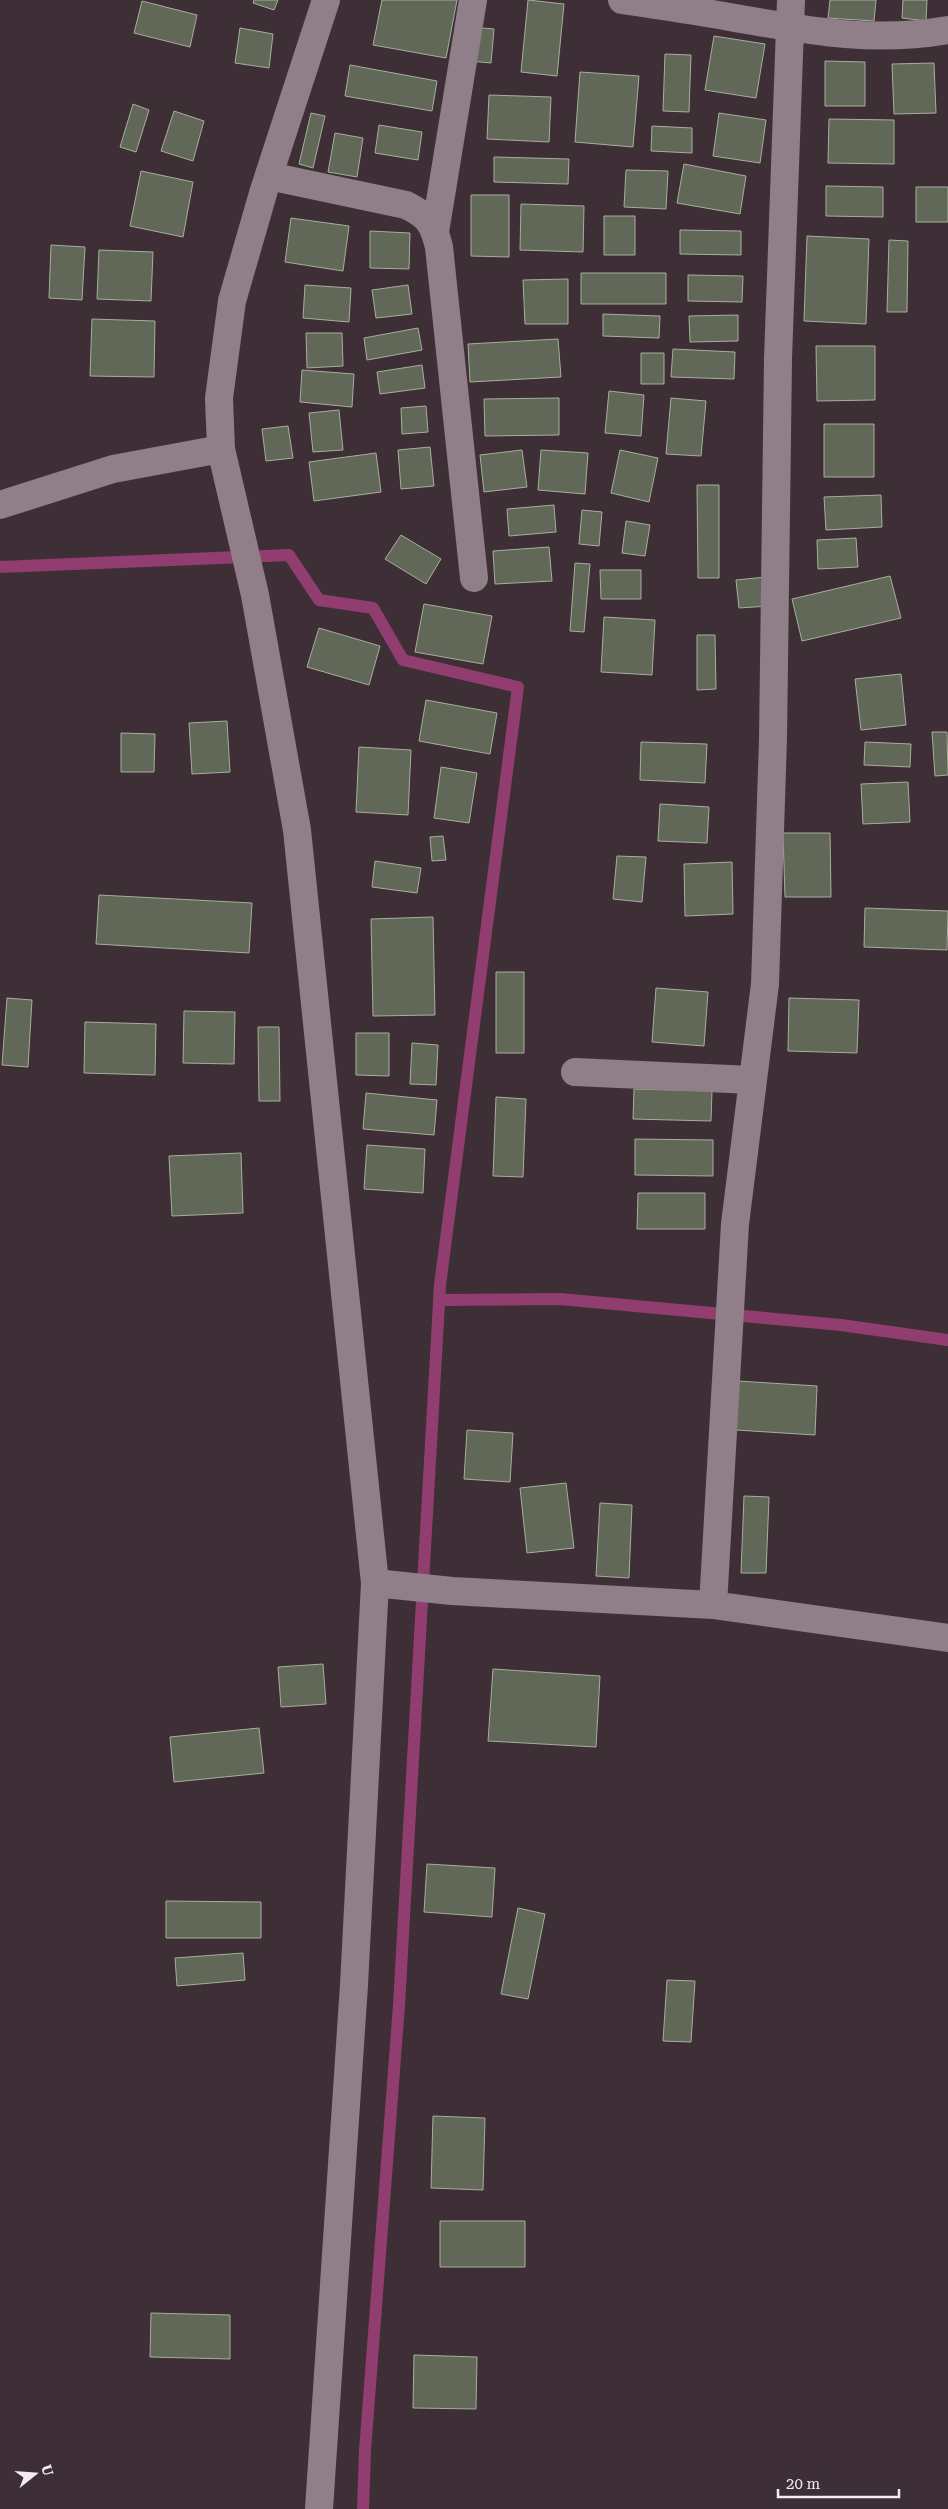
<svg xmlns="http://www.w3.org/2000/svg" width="948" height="2509" viewBox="0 0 948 2509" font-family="'Roboto Serif',serif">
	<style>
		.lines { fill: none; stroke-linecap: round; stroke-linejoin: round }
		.stream { stroke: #913d70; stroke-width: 12 }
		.building { fill: #626858; stroke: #a8ae9d }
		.minor { stroke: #907e88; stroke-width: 28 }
	</style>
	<rect width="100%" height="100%" fill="#3e2f37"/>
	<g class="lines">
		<!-- stream -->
		<path class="stream" d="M0,567l289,-12 30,45 54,8 30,52 115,27 -78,598 -41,720 -34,446 -2,58
			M439,1300l121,-1 281,26 107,15"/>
	</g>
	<!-- building -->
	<path class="building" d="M254,0h24l-4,10 -21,-7z
		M382,0h75l-11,58 -73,-13z
		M528,0l36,4 -7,72 -36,-4z
		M830,0h46l-2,21 -46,-3z
		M903,0h24l-1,21 -24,-3z
		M142,1l55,14 -7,32 -56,-14z
		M472,27l22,2 -3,34 -22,-2z
		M240,28l33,6 -4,34 -34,-5z
		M714,36l51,8 -9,54 -51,-8z
		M665,54l26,1 -2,57 -26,-1z
		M825,61l40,1v44h-40z
		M934,63l2,50 -42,1 -2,-50z
		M350,65l87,16 -5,30 -87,-15z
		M580,72l59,4 -6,71 -58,-5z
		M489,95l62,2 -2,45 -62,-3z
		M133,104l16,6 -13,42 -16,-5z
		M174,111l30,10 -11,40 -32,-10z
		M311,113l14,3 -12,52 -14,-4z
		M719,113l47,7 -6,43 -47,-7z
		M829,119l65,1v44l-66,-1z
		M379,125l43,7 -4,28 -43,-7z
		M652,126l40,2v25l-41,-2z
		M335,133l28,5 -6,39 -29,-5z
		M494,157l75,2 -1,25 -74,-2z
		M684,164l62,12 -6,38 -63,-11z
		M626,170l42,1 -2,38 -42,-2z
		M141,171l52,11 -10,55 -53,-11z
		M826,186l57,1v30l-57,-1z
		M916,187h32v35h-32z
		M471,195h38v62l-38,-1z
		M521,204l63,2 -1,46 -63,-2z
		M604,216h31v39h-31z
		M291,218l58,8 -6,45 -58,-9z
		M680,230l61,1v24l-61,-1z
		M370,231l40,2 -1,36 -39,-1z
		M807,236l62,3 -3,85 -62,-3z
		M889,240l19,1 -1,71h-20z
		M51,245l34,2 -3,53 -33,-2z
		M99,250l54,2 -2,49 -54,-2z
		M581,273h85v31h-85z
		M688,275l55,1 -1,26 -54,-1z
		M568,279v45h-43l-2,-44z
		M305,285l46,3 -2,34 -46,-4z
		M408,285l4,29 -36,4 -4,-28z
		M603,314l57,2 -1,22 -56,-2z
		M738,315v26l-48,1 -1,-26z
		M92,319l63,2 -1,56 -64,-1z
		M418,328l4,22 -55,10 -3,-22z
		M306,333h36l1,33 -36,2z
		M558,339l3,38 -91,5 -2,-38z
		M816,346h59v54l-58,1z
		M673,349l62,3 -1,27 -63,-2z
		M641,353h23v31h-23z
		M422,365l3,23 -45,6 -3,-22z
		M302,370l52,4 -2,33 -52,-5z
		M609,391l35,4 -3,41 -36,-3z
		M559,398v37l-74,1 -1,-37z
		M671,398l35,3 -5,55 -35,-2z
		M426,406l2,26 -26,2 -1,-26z
		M339,410l4,40 -30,2 -4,-39z
		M824,424h50v53h-50z
		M288,426l5,32 -27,3 -4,-32z
		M430,447l4,39 -33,3 -3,-39z
		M522,450l5,37 -43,5 -4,-37z
		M541,450l47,3 -3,41 -47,-4z
		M620,450l38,8 -9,44 -38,-9z
		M376,453l5,39 -67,9 -5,-39z
		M697,485h22v93h-21z
		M881,495l1,32 -56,3 -2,-33z
		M554,505l2,27 -47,4 -2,-27z
		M582,510l20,2 -3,34 -20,-2z
		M626,521l24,4 -5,31 -23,-3z
		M401,535l40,24 -15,25 -41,-25z
		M856,538l2,29 -40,2 -1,-29z
		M549,547l3,34 -57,3 -2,-33z
		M575,563l15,1 -6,68 -14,-1z
		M600,570h41v29h-40z
		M890,576l11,42 -99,23 -10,-42z
		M766,577l3,29 -30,2 -3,-28z
		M424,604l68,12 -9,48 -68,-12z
		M604,617l51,3 -3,55 -51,-3z
		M319,628l61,18 -11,39 -62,-18z
		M697,635h18l1,54 -19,1z
		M901,674l5,51 -45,5 -6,-51z
		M426,700l71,13 -7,41 -71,-13z
		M227,721l3,51 -38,2 -3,-51z
		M932,732h15l1,43 -13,1z
		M121,733l34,1 -1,38h-33z
		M641,742l66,2 -2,39 -65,-3z
		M865,742l46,2 -1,23 -46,-2z
		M359,747l52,3 -3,65 -52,-3z
		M441,767l36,6 -8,50 -35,-5z
		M908,782l2,40 -47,2 -2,-40z
		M660,804l49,3 -2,36 -49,-2z
		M783,833h47l1,64h-46z
		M443,836l3,24 -14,1 -2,-24z
		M617,856l29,1 -4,45 -29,-3z
		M375,861l46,7 -4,25 -45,-6z
		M732,862l1,52 -48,2 -1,-52z
		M99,895l153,8 -3,50 -153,-9z
		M865,908l83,3 -1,39 -83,-3z
		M433,917l2,98 -62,1 -2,-97z
		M496,972h28v81h-28z
		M656,988l52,4 -4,54 -52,-4z
		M7,998l25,2 -4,67 -26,-2z
		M789,998l70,2 -2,53 -69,-2z
		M184,1011l51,1 -1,52 -51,-1z
		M85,1022l71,2 -1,51 -71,-2z
		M258,1027h21l1,74h-21z
		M356,1033h33v43l-33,-1z
		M412,1043l26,2 -2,40 -26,-1z
		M634,1089l78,2 -1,30 -78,-2z
		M366,1093l71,7 -3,35 -71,-6z
		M496,1097l30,2 -3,78 -30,-1z
		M635,1139l78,1v36l-78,-1z
		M367,1145l58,4 -2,44 -59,-4z
		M241,1153l2,60 -71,3 -3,-60z
		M638,1193h67v36h-68z
		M738,1381l79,5 -2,49 -79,-5z
		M467,1430l46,3 -3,49 -46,-3z
		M566,1483l8,65 -47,5 -7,-65z
		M744,1496l25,1 -3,76h-25z
		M600,1503l32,2 -3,73 -33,-2z
		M323,1664l3,40 -45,3 -3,-40z
		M493,1669l107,7 -4,71 -108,-6z
		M259,1728l5,45 -90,9 -4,-45z
		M427,1864l68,4 -3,49 -68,-5z
		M166,1901l95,1v36h-95z
		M518,1908l27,6 -17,85 -27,-5z
		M243,1953l2,27 -68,6 -2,-28z
		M667,1980l28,1 -4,61 -28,-1z
		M433,2116l52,2 -2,72 -52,-2z
		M440,2221h85v46h-85z
		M151,2313l79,2v44l-80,-2z
		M414,2355l63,2 -1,52 -63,-1z"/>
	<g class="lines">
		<!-- minor -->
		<path class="minor" d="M622,0c38,6 76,11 113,18 75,13 138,25 213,12
			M269,176l137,29c22,11 27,17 33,42l35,331
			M435,232l38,-232
			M0,505l113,-36 108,-20
			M575,1072l177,8
			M375,1583l77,8 261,14 235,33
			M713,1605l22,-381 30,-240 8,-245 5,-380 13,-359
			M319,2509l35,-524 21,-402 -78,-753 -42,-235 -34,-146 -2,-51 13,-97 32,-111 62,-190"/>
	</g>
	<!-- north arrow -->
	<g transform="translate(35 2474) rotate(73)" stroke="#3e2f37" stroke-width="4" paint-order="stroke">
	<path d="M0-4L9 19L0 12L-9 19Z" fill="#f5ebf0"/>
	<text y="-8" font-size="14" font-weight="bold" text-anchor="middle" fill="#f5ebf0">U</text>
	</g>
	<!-- scale -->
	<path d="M778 2489v8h121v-8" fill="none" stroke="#f5ebf0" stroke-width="2.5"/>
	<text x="786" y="2489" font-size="15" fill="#f5ebf0" stroke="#3e2f37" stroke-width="4" paint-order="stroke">20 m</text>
</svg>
